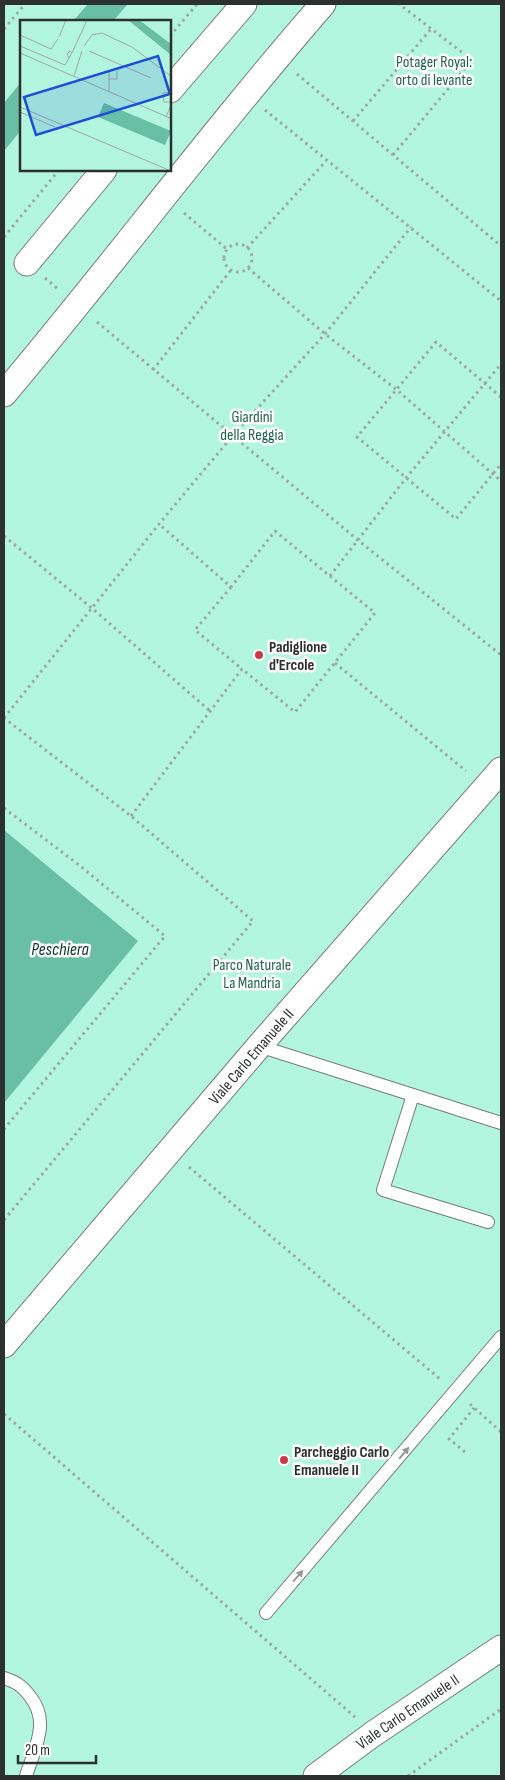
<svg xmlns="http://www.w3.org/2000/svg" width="505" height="1780" viewBox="0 0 505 1780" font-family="'Sofia Sans Condensed',sans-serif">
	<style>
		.green { fill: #b3f6df; fill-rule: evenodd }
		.water { fill: #68bfa4 }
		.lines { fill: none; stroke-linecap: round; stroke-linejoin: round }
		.lane-casing { stroke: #757c79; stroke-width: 14 }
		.street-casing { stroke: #757c79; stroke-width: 27 }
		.path { stroke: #a0a7a5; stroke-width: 3; stroke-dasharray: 2.5 4; stroke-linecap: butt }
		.lane { stroke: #fff; stroke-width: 12 }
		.street { stroke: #fff; stroke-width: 25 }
		.oneway { fill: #969896 }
		.poi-dot { fill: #cb3b46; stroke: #fff; stroke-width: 2 }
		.labels { text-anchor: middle; stroke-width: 5; stroke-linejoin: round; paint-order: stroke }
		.park-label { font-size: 16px; fill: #206350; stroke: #fff }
		.poi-label { font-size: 16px; font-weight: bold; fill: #2c302e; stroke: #fff; text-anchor: start }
		.street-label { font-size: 16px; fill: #2c302e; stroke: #fff }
		.water-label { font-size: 18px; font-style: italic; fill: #0b3529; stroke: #fff }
		.inset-road { fill: none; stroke: #a2a9a6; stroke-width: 1 }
		.view { fill: #1d4ed8; fill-opacity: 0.15; stroke: #1d4ed8; stroke-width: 2.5 }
		.inset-edge { fill: none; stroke: #2c302e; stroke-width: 2.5 }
	</style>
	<rect width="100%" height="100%" fill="#f0f9f6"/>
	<!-- green -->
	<path class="green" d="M4,4h497v1772h-497zM21,21h149v149h-149z"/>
	<!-- water -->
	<path class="water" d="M88,4h40l-15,17h-40z
		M21,82v48l-17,21v-48z
		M4,830l134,111 -134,162z"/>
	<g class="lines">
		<defs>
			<path id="lane" d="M259,1046l242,77
				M413,1095l-30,95 105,32
				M266,1613l235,-276
				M4,1678c12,4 17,7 25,17 22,26 6,52 -3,81"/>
			<g id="street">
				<path d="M170,90l74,-86"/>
				<path d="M27,263l77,-93"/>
				<path d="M4,394c108,-128 209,-264 319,-390"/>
				<path id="s1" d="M4,1345l255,-299 242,-276"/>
				<path id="s2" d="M316,1776l57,-42 128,-86"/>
			</g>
		</defs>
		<!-- lane casing -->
		<use href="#lane" class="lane-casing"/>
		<!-- street casing -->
		<use href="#street" class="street-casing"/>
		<!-- path -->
		<path class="path" d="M4,29l21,-25
			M170,36l27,-32
			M297,74l204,172
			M265,110l236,191
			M353,121l78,-92
			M393,155l79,-95 -73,-56
			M184,213l44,37
			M4,237l55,-67
			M224 258a14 14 0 1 1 28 0a14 14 0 1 1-28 0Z
			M247,248l79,-87
			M248,268l77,66 72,56 104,91
			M45,278l13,11
			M97,322l262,219 142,114
			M153,370l78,-100
			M501,397l-65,-55 -79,95 99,82 45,-55
			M4,536l89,73 117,102
			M330,576l76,-98 95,-114
			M231,587l-36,43 47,39
			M335,663l131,108
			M4,718l155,-194 75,-90 91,-100 86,-107
			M4,808l75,57 86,71 -161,193
			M131,816l111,-147 53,43 80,-99 -100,-82 -44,56 -72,-63
			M189,1167l251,212
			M4,1220l249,-299 -122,-105 -127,-98
			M470,1404l31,28
			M4,1414l351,303
			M465,1452l-16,-13 25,-31
			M408,1776l93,-67"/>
		<!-- lane -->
		<use href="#lane" class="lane"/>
		<!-- street -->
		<use href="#street" class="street"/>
	</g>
	<!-- one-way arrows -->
	<defs><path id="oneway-solid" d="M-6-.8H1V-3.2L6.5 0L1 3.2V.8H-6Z" transform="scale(1.25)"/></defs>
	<g class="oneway">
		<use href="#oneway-solid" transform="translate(404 1453) rotate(-50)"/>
		<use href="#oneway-solid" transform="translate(298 1576) rotate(-49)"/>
	</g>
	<!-- markers -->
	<g class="poi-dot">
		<circle cx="259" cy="655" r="5"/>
		<circle cx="284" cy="1460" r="5"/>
	</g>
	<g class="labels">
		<!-- park labels -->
		<g class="park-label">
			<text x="434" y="67">Potager Royal:<tspan x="434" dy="18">orto di levante</tspan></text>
			<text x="252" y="422">Giardini<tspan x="252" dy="18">della Reggia</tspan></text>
			<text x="252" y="970">Parco Naturale<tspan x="252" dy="18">La Mandria</tspan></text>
		</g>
		<!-- poi labels -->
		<g class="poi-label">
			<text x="269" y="652">Padiglione<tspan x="269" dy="18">d'Ercole</tspan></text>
			<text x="294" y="1457">Parcheggio Carlo<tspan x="294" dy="18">Emanuele II</tspan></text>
		</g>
		<!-- street labels -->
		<g class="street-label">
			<text dy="6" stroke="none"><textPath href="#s1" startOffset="380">Viale Carlo Emanuele II</textPath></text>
			<text dy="6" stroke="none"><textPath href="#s2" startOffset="112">Viale Carlo Emanuele II</textPath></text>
		</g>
		<!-- water labels -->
		<g class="water-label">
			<text x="60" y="955">Peschiera</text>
		</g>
	</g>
	<!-- overview -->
	<g transform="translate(20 20)">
		<rect width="151" height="151" fill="#f0f9f6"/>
		<path d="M0,0h151v151h-151z" fill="#b3f6df"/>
		<path d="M108,0h11l32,24v11zM84,83l67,28 -6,14 -67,-28z" fill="#68bfa4"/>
		<path class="inset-road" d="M0,15l31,14 7,-10M39,17l7,-17M0,26l45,19 4,-7M64,26l8,-11 10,-2 30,14 40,30M50,31l2,2 -3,5 -2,-4zM69,31l62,27M0,33l152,66M52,33l15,-33M54,56l8,-25M89,59h8v-8M89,72v-20M0,87l151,64M0,92l35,15M146,97l5,-12v-13l-8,1 1,9h7"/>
		<path class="view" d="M138,36l12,38 -134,41 -12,-38z"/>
		<rect width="151" height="151" class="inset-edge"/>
	</g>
	<!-- border -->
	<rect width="505" height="1780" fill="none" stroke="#2c302e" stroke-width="10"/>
	<!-- scale -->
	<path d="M18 1755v8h78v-8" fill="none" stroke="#2c302e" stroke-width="2.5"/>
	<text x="25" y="1755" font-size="15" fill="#2c302e" stroke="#ffffff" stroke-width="4" paint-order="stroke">20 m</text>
</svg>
